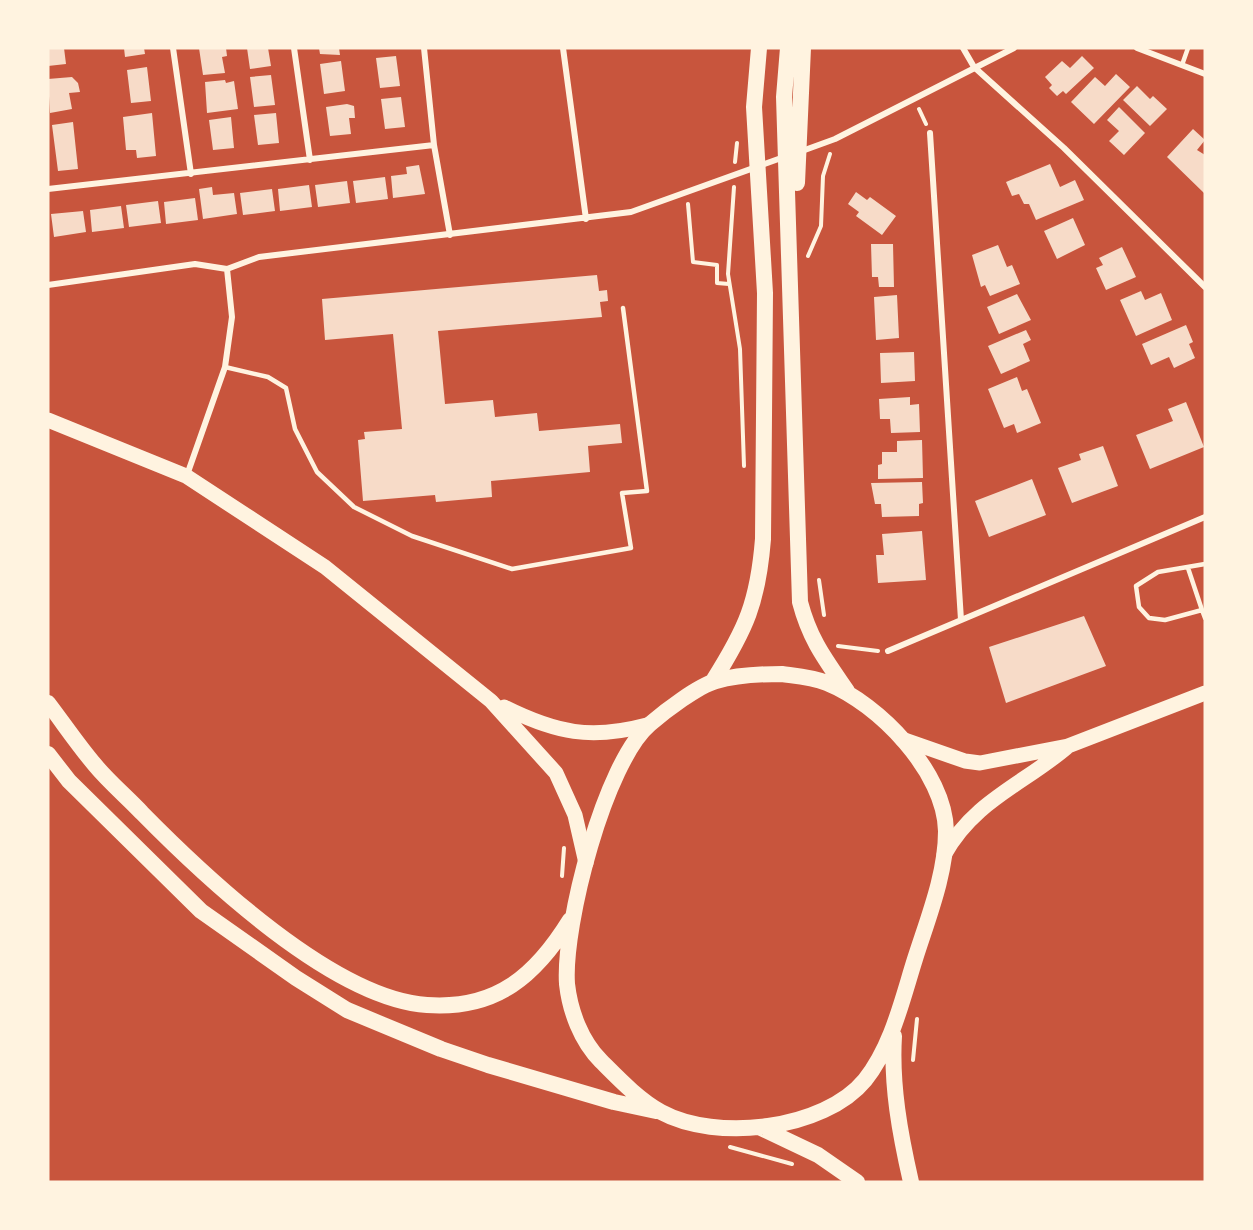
<svg xmlns="http://www.w3.org/2000/svg" width="1253" height="1230" viewBox="0 0 1253 1230" font-family="'Public Sans',sans-serif">
	<style>
		.building { fill: #f7dbc8 }
		.lines { fill: none; stroke-linecap: round; stroke-linejoin: round }
		.path { stroke: #fff3e0; stroke-width: 4 }
		.service { stroke: #fff3e0; stroke-width: 4.5 }
		.minor { stroke: #fff3e0; stroke-width: 6 }
		.primary { stroke: #fff3e0; stroke-width: 15 }
		.trunk { stroke: #fff3e0; stroke-width: 16 }
	</style>
	<rect width="100%" height="100%" fill="#c8553d"/>
	<!-- building -->
	<path class="building" d="M48,48h16l2,16 -18,2z
		M124,48h20l1,6 -20,3z
		M199,48h27l1,8 -5,1 3,16 -22,2z
		M247,48h21l3,18 -21,3z
		M319,48h20l1,7 -20,-1z
		M396,56l4,30 -20,2 -4,-30z
		M1082,56l12,12 -28,26 -3,-3 -6,5 -8,-8 3,-3 -7,-8 17,-16 8,7z
		M341,61l4,30 -21,3 -4,-30z
		M147,67l4,34 -20,2 -4,-33z
		M1116,74l14,13 -36,37 -23,-22 24,-25 10,9z
		M271,75l4,30 -21,2 -4,-30z
		M72,77l6,6 2,9 -11,1 3,16 -22,4 -2,-34z
		M225,80l1,3 8,-2 4,28 -31,4 -2,-31z
		M1137,86l13,13 3,-3 14,13 -17,17 -27,-26z
		M401,97l4,30 -20,2 -4,-30z
		M347,104l7,2 1,12h-6l2,16 -21,2 -4,-29z
		M1119,107l26,26 -21,22 -15,-14 10,-10 -12,-11z
		M152,113l4,43 -19,2 -1,-8h-10l-3,-33z
		M276,113l3,30 -21,2 -4,-30z
		M231,117l3,31 -21,2 -4,-30z
		M73,122l5,47 -20,2 -6,-46z
		M1193,129l12,11 -8,10 8,5v39l-38,-37z
		M1050,164l10,23 15,-7 9,20 -48,20 -7,-16h-5l-5,-10 -7,2 -6,-14z
		M419,165l6,29 -32,4 -2,-22 16,-2 -1,-7z
		M385,177l3,22 -32,4 -3,-22z
		M347,181l3,22 -32,4 -3,-22z
		M309,185l3,22 -32,4 -2,-22z
		M212,187l1,8 21,-2 3,21 -34,5 -4,-30z
		M272,189l3,22 -32,4 -3,-22z
		M856,192l11,8 3,-3 26,19 -14,19 -26,-19 3,-4 -11,-8z
		M195,198l3,22 -32,4 -2,-22z
		M158,201l3,22 -32,4 -3,-22z
		M121,206l3,22 -32,4 -2,-22z
		M83,211l3,21 -32,5 -3,-23z
		M1073,218l12,27 -28,14 -13,-28z
		M871,244h22l1,43h-15l-1,-10h-6z
		M998,245l9,22 5,-2 8,19 -30,12 -5,-11 -4,2 -9,-32z
		M1122,247l14,30 -30,13 -10,-22 7,-3 -4,-7z
		M597,275l2,16 8,-1 1,11 -8,1 2,15 -164,14 7,73 48,-4 2,17 42,-4 2,18 81,-7 2,19 -34,3 2,26 -99,9 1,16 -56,5 -1,-7 -72,6 -5,-61 7,-1 -1,-7 38,-3 -9,-95 -68,6 -3,-41z
		M1141,291l4,9 16,-7 11,27 -36,16 -16,-36z
		M1017,294l14,26 -32,14 -12,-27z
		M897,295l2,43 -23,2 -2,-43z
		M1186,325l7,17 -4,2 6,14 -21,10 -5,-11 -18,8 -9,-21z
		M1026,330l5,10 -8,4 7,17 -29,13 -13,-28z
		M914,352l1,29 -34,2 -1,-30z
		M1017,377l5,14 5,-2 14,34 -24,10 -3,-9 -10,4 -16,-39z
		M910,397v8l9,-1 1,28 -29,1 -1,-14h-10l-1,-20z
		M1186,402l18,45 -54,22 -14,-34 37,-14 -5,-12z
		M922,440l1,38 -45,1v-14l4,-1v-12h15v-11z
		M1103,446l15,40 -46,17 -14,-35 23,-8 -2,-6z
		M1032,479l14,36 -57,22 -14,-36z
		M922,482l1,21 -4,1v12l-37,1 -1,-13h-6l-4,-21z
		M922,531l4,49 -48,3 -2,-28h8l-2,-21z
		M1084,616l22,50 -100,37 -17,-56z"/>
	<g class="lines">
		<!-- path -->
		<path class="path" d="M919,109l7,15
			M735,162l2,-19
			M734,187l-6,87 12,75 4,117
			M688,204l5,58 24,3v18l12,1
			M808,256l13,-30 2,-50 7,-22
			M819,580l5,35
			M838,646l40,5
			M562,876l2,-28
			M913,1060l4,-41
			M730,1147l62,17"/>
		<!-- service -->
		<path class="service" d="M1182,65l6,-17
			M225,367l43,10 18,11 9,41 22,43 37,35 58,29 100,33 119,-21 -9,-55 25,-2 -24,-183
			M1205,564l-47,8 -22,14 3,21 10,11 16,2 37,-10 3,8
			M1188,568l14,42"/>
		<!-- minor -->
		<path class="minor" d="M173,48l18,126
			M294,48l16,112
			M424,48l10,97 16,90
			M563,48l23,171
			M963,48l11,19 90,81 141,139
			M1137,48l68,26
			M930,133l31,487
			M802,151l33,-12 179,-91
			M48,189l386,-44
			M48,285l147,-21 32,5
			M187,475l38,-108 7,-50 -5,-48 32,-12 372,-45 153,-55
			M888,651l317,-134"/>
		<!-- primary -->
		<path class="primary" d="M48,420l138,56 139,91 166,134 65,72 19,42 11,48
			M504,707c52,26 87,33 143,18
			M902,739l63,22 15,2 88,-17 137,-53
			M944,855c30,-54 78,-70 122,-107"/>
		<!-- trunk -->
		<path class="trunk" d="M788,48l-4,49 16,505c10,38 25,57 47,89
			M797,183l6,-135
			M782,674c15,2 30,3 45,9 52,21 118,89 119,148 0,43 -18,87 -31,128 -13,41 -23,87 -50,121 -41,50 -149,62 -204,32 -22,-12 -42,-33 -60,-51 -20,-20 -31,-50 -34,-77 -4,-59 38,-222 83,-260 15,-13 48,-38 66,-43 21,-6 44,-7 66,-7z
			M713,681c33,-52 45,-79 50,-142l2,-246 -11,-186 5,-59
			M48,703c16,21 30,42 47,62 14,17 32,32 47,48 64,65 192,186 285,192 70,5 109,-30 143,-85
			M48,754l21,27 132,130 95,67 51,32 94,39 47,16 126,37 42,9
			M894,1036c-3,49 6,98 17,146
			M759,1127l59,28 39,27"/>
	</g>
	<!-- border -->
	<rect width="1253" height="1230" fill="none" stroke="#fff3e0" stroke-width="99"/>
</svg>
